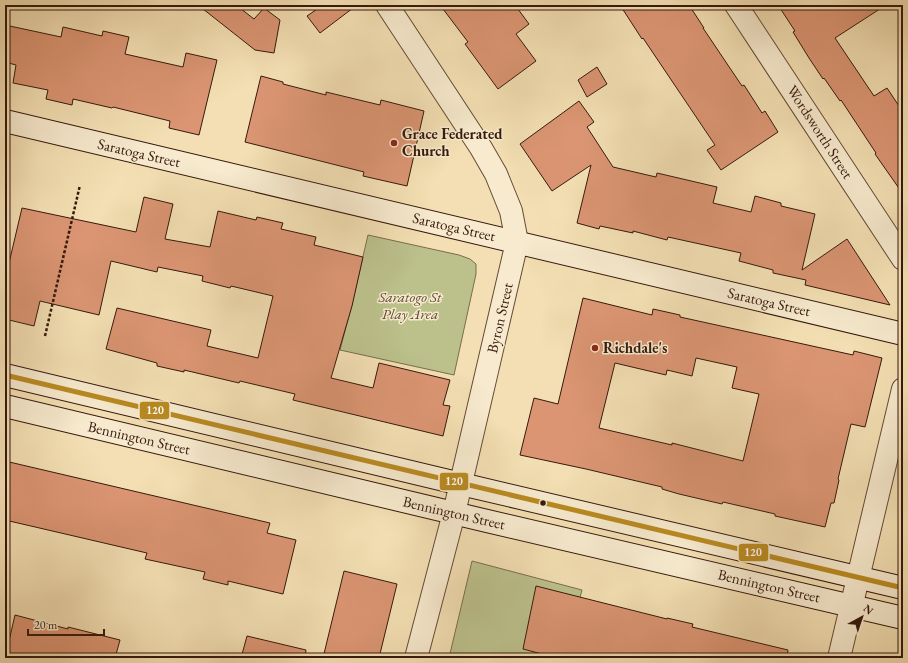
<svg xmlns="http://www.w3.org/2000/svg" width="908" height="663" viewBox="0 0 908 663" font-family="'EB Garamond',serif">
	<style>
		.green { fill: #bcc18c; stroke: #796d4c }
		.building { fill: #db9573; stroke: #36190d; fill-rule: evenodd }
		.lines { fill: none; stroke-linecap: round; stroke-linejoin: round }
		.street-casing { stroke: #654a36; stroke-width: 24 }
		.secondary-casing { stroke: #36190d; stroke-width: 24 }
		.path { stroke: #36190d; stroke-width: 2.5; stroke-dasharray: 3 2; stroke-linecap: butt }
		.street { stroke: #f7eace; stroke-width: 22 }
		.secondary { stroke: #f7eace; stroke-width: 22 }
		.bus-1-casing { stroke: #f7eace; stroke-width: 8 }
		.bus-1 { stroke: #b98a21; stroke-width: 5 }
		.poi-dot { fill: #8f2418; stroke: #f7eace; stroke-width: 1.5 }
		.bus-dot { fill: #36190d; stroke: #f7eace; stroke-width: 1.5 }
		.labels { text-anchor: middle; stroke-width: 3; stroke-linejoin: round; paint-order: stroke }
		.street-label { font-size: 15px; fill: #36190d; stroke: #f7eace }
		.poi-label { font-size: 15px; font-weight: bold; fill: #36190d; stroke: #f7eace; text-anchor: start }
		.park-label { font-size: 15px; font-style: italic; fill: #5e4b33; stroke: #f7eace }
		.line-badge { stroke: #f7eace; stroke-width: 1.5 }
		.badge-label { font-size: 11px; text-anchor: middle; font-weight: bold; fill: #fff }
	</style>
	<rect width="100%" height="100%" fill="#f3dfb3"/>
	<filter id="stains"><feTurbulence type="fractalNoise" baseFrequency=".005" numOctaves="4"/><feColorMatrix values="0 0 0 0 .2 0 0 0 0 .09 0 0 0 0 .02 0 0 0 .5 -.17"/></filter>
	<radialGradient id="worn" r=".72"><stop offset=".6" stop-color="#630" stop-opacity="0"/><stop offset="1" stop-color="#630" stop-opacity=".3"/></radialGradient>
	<!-- green -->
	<path class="green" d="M368,235l91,20 11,4 6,5v10l-22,101 -114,-25 12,-46z
		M472,561l110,29 -18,68h-115z"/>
	<!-- building -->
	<path class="building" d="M198,5h38l18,14 10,-11 16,12 -6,33 -19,-3z
		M323,5h34l-37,28 -13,-17z
		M440,5h75l14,19 -13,10 20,27 -38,28 -33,-45 3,-2z
		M620,5h69l15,23h-1l39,58 2,-1 18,28 3,-2 13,21 -57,38 -14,-20 8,-5 -72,-107 -1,1z
		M778,5h108l-51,33 39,58 13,-8 16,24v82l-28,-40 1,-1 -35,-53 -1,1 -16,-23 -1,1 -14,-21 -16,-26 2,-1z
		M5,25l56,12 2,-10 39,9 1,-5 26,6 -4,17 58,13 3,-14 31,7 -18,75 -30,-7 1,-7 -57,-14 -1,1 -39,-9 -1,6 -26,-6 2,-9 -35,-7 3,-18 -11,-3z
		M597,67l10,17 -20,13 -9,-17z
		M261,76l22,6v2l43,11v-3l54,13 1,-5 43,11 -17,75 -44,-10 1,-4 -119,-30z
		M579,101l15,21 -7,5 26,40 43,10 1,-4 60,14 -4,16 38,9 4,-16 26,7v3l34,8 -13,56 45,-31 43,66 -85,-20 1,-5 -33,-7v-3l-34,-9 2,-8 -73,-16 -1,3 -34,-9v2l-33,-7 -1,3 -22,-6 14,-58 -39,26 -32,-47z
		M144,197l29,7 -8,35 45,8 8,-36 38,9 1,-3 26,6 -2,6 35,8 -2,8 49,12 -11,49 -21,72 42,10 6,-25 71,17 -7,25 7,1 -7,30 -150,-36 2,-6 -55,-13 -1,2 -55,-13v2l-27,-6v-3l-51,-14 11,-41 94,22 -4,16 51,12 15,-62 -42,-10 -1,2 -28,-7 1,-5 -45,-9 -1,5 -46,-11 -12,54 -59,-14 -6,25 -29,-7v-39l17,-72 114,24z
		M583,298l69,17 1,-6 27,6v2l114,25 59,13 1,-4 28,7 -17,69 -14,-3 -13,55 1,1 -5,23h-3l-6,24 -50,-11v-2l-52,-12 -1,2 -43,-10 -17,-5v-2l-76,-18 -66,-14 14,-57 24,6zM696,358l41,9 -5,21 27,6 -16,67 -71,-18v2l-73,-17 16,-65 51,12 1,-5 25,6z
		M5,461l265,62 -3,10 29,7 -13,54 -55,-13v4l-25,-6 2,-7 -60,-13 2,-6 -142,-33z
		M344,571l53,13 -18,74h-56z
		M536,586l131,33v-1l26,6 -1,3 96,23 -1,8h-230l-34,-9z
		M15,615l53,14v-2l52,13 -5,18h-110z
		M247,636l59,14 -1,8h-64z"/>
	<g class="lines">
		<defs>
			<path id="street" d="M387,5l94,143 15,26 15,37 6,31 -63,271 -38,145
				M736,5l167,254
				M839,658l64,-269"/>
			<path id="secondary" d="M5,121l898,213
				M5,375l456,109 442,104
				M5,406l482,115 416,97"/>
		</defs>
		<!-- street casing -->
		<use href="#street" class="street-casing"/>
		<!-- secondary casing -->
		<use href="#secondary" class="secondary-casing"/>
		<!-- path -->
		<path class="path" d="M45,336l35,-151"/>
		<!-- street -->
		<use href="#street" class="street"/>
		<!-- secondary -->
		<use href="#secondary" class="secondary"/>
		<defs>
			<path id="bus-1" d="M5,375l898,213"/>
		</defs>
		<!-- bus-1 casing -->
		<use href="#bus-1" class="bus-1-casing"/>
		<!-- bus-1 -->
		<use href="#bus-1" class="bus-1"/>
	</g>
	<!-- markers -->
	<g class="poi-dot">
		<circle cx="394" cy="143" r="4"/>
		<circle cx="595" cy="348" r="4"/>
	</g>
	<circle class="bus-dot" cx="543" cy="503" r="3.5"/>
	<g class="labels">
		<!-- street labels -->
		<g class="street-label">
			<text transform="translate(820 132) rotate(57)" y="5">Wordsworth Street</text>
			<text transform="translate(139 153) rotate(13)" y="5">Saratoga Street</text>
			<text transform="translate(454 227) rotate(13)" y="5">Saratoga Street</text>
			<text transform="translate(769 302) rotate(13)" y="5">Saratoga Street</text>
			<text transform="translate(500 318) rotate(-77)" y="5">Byron Street</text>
			<text transform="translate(139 438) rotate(13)" y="5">Bennington Street</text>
			<text transform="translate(454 513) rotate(13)" y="5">Bennington Street</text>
			<text transform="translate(769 586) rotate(13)" y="5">Bennington Street</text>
		</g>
		<!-- poi labels -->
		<g class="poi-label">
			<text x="402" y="139">Grace Federated<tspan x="402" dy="17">Church</tspan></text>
			<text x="603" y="353">Richdale's</text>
		</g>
		<!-- park labels -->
		<g class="park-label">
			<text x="410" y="302">Saratogo St<tspan x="410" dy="17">Play Area</tspan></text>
		</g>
	</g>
	<g class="line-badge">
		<rect x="139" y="401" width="31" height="19" rx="4" fill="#b98a21"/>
		<rect x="439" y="472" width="30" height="19" rx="4" fill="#b98a21"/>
		<rect x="738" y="543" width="31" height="19" rx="4" fill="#b98a21"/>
	</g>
	<g class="badge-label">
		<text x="155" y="414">120</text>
		<text x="454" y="485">120</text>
		<text x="753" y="556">120</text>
	</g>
	<!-- margin -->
	<rect width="908" height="663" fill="none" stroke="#f3dfb3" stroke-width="20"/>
	<rect x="6" y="6" width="896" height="651" fill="none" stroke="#36190d" stroke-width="2"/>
	<rect x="10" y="10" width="888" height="643" fill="none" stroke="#36190d"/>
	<!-- north arrow -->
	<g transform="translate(862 617) rotate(40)" stroke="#f7eace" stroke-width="3" paint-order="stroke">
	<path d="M0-3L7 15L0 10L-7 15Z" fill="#36190d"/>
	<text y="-6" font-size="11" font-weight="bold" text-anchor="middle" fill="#36190d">N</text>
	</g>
	<!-- scale -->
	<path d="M28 629v6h76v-6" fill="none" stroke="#36190d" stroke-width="2"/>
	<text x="34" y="629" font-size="12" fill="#36190d" stroke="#f7eace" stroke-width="3" paint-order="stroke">20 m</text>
	<rect width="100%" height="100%" filter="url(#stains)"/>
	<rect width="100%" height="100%" fill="url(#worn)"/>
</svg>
